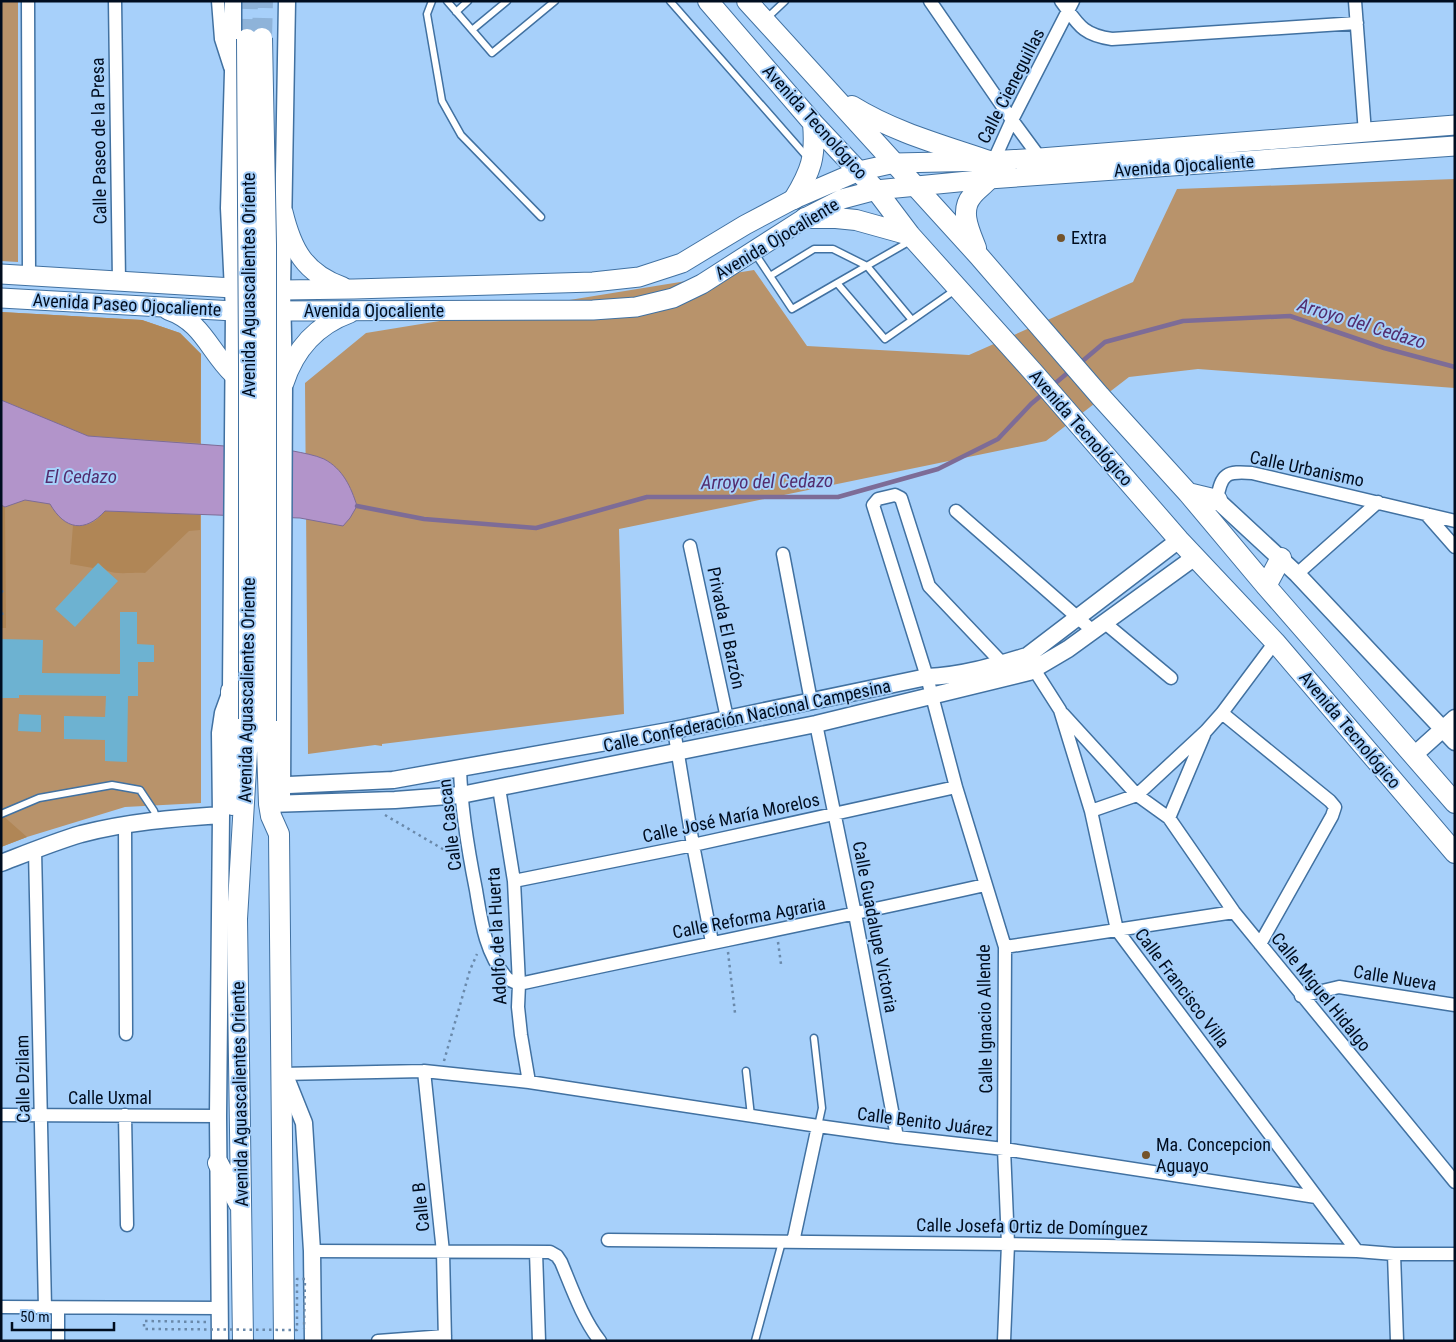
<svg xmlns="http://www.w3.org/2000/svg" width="1456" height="1342" viewBox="0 0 1456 1342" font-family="'Roboto Condensed',sans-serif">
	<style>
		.green { fill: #b8936b }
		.forest { fill: #b08656 }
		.water { fill: #b294ca; stroke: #7d6c97 }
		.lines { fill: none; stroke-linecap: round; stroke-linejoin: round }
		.stream { stroke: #7d6c97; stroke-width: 4.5 }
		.building { fill: #6db2d1 }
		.primary-tunnel { stroke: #8eb3d9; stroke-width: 20; stroke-dasharray: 20 10; stroke-linecap: butt }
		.service-casing { stroke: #4171a1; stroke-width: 9 }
		.minor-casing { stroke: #4171a1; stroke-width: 15 }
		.tertiary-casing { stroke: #4171a1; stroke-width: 19 }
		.secondary-casing { stroke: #4171a1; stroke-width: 21 }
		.primary-casing { stroke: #4171a1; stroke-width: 22 }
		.path { stroke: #6a89aa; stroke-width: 2.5; stroke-dasharray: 2.5 4; stroke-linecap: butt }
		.service { stroke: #fff; stroke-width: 6 }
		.minor { stroke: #fff; stroke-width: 12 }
		.tertiary { stroke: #fff; stroke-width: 16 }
		.secondary { stroke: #fff; stroke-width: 19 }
		.primary { stroke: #fff; stroke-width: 20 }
		.primary-bridge-casing { stroke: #4171a1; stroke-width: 22; stroke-linecap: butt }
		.path-bridge { stroke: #6a89aa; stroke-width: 2.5; stroke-dasharray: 2.5 4; stroke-linecap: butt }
		.primary-bridge { stroke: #fff; stroke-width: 20 }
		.poi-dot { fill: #74532a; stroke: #a7d0fa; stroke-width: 2 }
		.labels { text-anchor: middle; stroke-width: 4; stroke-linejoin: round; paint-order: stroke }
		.street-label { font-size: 18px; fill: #000d1f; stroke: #a7d0fa }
		.poi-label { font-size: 18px; fill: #000d1f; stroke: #a7d0fa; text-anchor: start }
		.water-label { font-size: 19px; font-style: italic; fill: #532d6e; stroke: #a7d0fa }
	</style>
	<rect width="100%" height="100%" fill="#a7d0fa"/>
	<!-- green -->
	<path class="green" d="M1,1h17v261l-17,-1z
		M1455,179v209l-257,-19 -69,8 -83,64 -427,88 5,185 -242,30v2l-7,-1 -67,9 -3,-371 61,-50 388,-63 53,76 162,9 164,-73 44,-93z
		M1,312l141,8 38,13 21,21v449l-76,4 -98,30 -26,10z"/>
	<!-- forest -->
	<path class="forest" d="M1,312l141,8 38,13 21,21 -1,89 -112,-7 -87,-36z
		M1,505l4,2 1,121h-5z
		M105,511l95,4v15l-11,1 -44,42c-10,-1 -29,2 -37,-2 -3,-1 -7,-6 -9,-8l-6,5 -23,-4 3,-39c17,1 21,-1 32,-14z
		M1,814l26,23 -26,10z"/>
	<!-- water -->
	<path class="water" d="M1,400l87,36 205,15c10,2 22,4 31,8 19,10 27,28 33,47l-7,12 -7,8 -43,-8 -195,-7c-20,22 -40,19 -55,-7l-25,-4 -20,7 -4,-2z"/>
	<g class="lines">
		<!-- stream -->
		<path class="stream" d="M1079,364l26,-22 78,-21 107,-5 94,32 71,19
			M1052,386l19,-16
			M357,506l67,13 112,9 111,-31h191l100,-28 60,-30 33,-35 13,-11"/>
	</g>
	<!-- building -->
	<path class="building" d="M98,563l20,18 -43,46 -20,-18z
		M120,612h17v32l17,1v17h-16v34h-10l-1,66 -22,-1v-21l-41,-1v-23l41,1 1,-21 -87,-1v3h-18v-59l42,1 -1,33 78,1z
		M19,714l22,1v17l-23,-1z"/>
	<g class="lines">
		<!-- primary-tunnel -->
		<path class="primary-tunnel" d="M262,38l1,-37
			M247,39l1,-38"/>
		<defs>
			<path id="service" d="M432,1l-5,13 15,87 19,34 80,82
				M447,1l45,52 63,-52
				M670,1l138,157
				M456,12l12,-11
				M767,18l18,-17
				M472,30l35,-29
				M754,252l38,57 45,-26 48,56 70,-49
				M770,276l44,-27h19l34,17 45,54
				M837,283l75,-43
				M1,814l38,-16 73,-13 28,5 14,21 3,8
				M814,1038l8,70 -4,18
				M746,1071l5,45
				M755,1341l27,-99"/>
			<path id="minor" d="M28,1l1,274
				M115,1l4,280
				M218,1l3,38 9,28
				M930,1l82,119 28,38
				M1061,1c17,23 21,34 51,38l245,-16
				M1355,1l10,132
				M994,160l18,-40 61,-119
				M1217,500c4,-27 10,-29 35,-27l203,48
				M956,511l137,120
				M1426,514l29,33
				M690,546l37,172
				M783,554l28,147
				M1297,574l81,-72
				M1105,623l66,55
				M1002,663l-73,-77 -28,-88 -6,-3 -17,4 -5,6 54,172 29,110 49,160 -1,202 4,95 -4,97
				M1030,663l30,47 31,101 26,119 240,321
				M1222,713l108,88 5,6 -3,9 -72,128
				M1063,714l74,81 32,23 65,94 221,270
				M816,724l39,190 42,223
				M674,730l19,115 19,97
				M460,768c1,41 8,82 16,122 5,30 9,63 30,87 3,4 9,5 13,7 155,-34 311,-64 466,-99
				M499,788l15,93 5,103 -1,23 3,28 8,47
				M1091,811l46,-16 69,-64 16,-18 53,-71
				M1169,818l35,-83
				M125,825l1,209
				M35,850l10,458
				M514,881l179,-36 263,-58
				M1005,947l229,-35
				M1301,996l38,-9 116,18
				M424,1071l19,181 2,89
				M281,1074l143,-3 105,11 289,44 79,11 107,12 312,48
				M1,1115l217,1
				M125,1115l2,110
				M608,1240l400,4 349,7 37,3h61
				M793,1242l25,-116
				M312,1251l238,1 7,4 4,6c11,26 21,56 39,79
				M536,1252l3,89
				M1394,1254l3,87
				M1,1307l220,1
				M58,1341v-33
				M378,1341l67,-5"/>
			<path id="tertiary" d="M1217,500l80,74 158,168
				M1413,756l42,-38
				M268,786l125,-6 281,-50 253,-53c34,-1 67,-11 100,-21l152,-116
				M282,796l2,-413 -2,-93 5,-289
				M269,804l126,-4 66,-5 355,-71 213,-52 39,-23 127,-92
				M1,863c26,-10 53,-21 80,-29 46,-12 93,-16 140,-19
				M281,1077l7,6 16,40 8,128 1,90
				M220,1341l-2,-225 3,-301 -1,-82 3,-20 8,-22 3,-380 -5,-103 4,-136v-71"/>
			<path id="secondary" d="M283,212c9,37 21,61 60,75
				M1,274l232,14 49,2 72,-1 239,-7 46,-5 43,-14 63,-38 49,-26 65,-28 36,-8 94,-2 51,-3 415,-33
				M1,298l233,13 359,-1 43,-3 37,-9 29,-14 103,-66 37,-19 34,-9 113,-11 466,-33
				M168,310c35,12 41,41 65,64
				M284,383c11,-34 33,-58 66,-70"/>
			<path id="primary" d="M708,1l105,122 63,67 34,45 123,137 146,168 96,102 180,211
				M747,1l231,254 122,141 88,97 78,93 189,217
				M852,106c42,26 90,39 137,55
				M794,199c17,-28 22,-42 19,-76
				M805,218h31l20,2 54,15
				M976,248c-6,-16 -17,-37 -4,-52 4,-6 12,-11 17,-17
				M1188,493l29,7
				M1266,586l15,-28
				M231,691l1,114
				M266,721l3,83 2,12 8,18 5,507
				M218,1163l21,41
				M243,1341l-6,-422 12,-200"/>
		</defs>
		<!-- service casing -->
		<use href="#service" class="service-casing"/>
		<!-- minor casing -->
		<use href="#minor" class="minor-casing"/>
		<!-- tertiary casing -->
		<use href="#tertiary" class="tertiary-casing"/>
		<!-- secondary casing -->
		<use href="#secondary" class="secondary-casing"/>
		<!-- primary casing -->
		<use href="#primary" class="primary-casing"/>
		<!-- path -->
		<path class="path" d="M1,591l5,2
			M1,614l5,-1
			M385,815l73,43
			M778,942l3,22
			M728,952l7,61
			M444,1061l26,-91 7,-16"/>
		<!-- service -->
		<use href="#service" class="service"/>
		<!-- minor -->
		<use href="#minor" class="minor"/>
		<!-- tertiary -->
		<use href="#tertiary" class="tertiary"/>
		<!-- secondary -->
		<use href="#secondary" class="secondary"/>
		<!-- primary -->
		<use href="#primary" class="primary"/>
		<defs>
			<path id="primary-bridge" d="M262,38l4,207v476
				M247,39l2,325v355"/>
		</defs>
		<!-- primary-bridge casing -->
		<use href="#primary-bridge" class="primary-bridge-casing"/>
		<!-- path-bridge -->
		<path class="path-bridge" d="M206,1322l-62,-1v8l153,1v-51h8l-1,50"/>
		<!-- primary-bridge -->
		<use href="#primary-bridge" class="primary-bridge"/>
	</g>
	<!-- markers -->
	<g class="poi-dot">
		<circle cx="1061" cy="238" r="5"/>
		<circle cx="1146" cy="1155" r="5"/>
	</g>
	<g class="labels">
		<!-- street labels -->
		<g class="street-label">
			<text transform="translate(1011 86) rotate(-63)" y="6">Calle Cieneguillas</text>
			<text transform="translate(815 122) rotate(48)" y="6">Avenida Tecnológico</text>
			<text transform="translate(99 141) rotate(-91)" y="6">Calle Paseo de la Presa</text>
			<text transform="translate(1184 166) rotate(-4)" y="6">Avenida Ojocaliente</text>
			<text transform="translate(777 239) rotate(-31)" y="6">Avenida Ojocaliente</text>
			<text transform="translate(249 285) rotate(-90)" y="6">Avenida Aguascalientes Oriente</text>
			<text transform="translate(127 305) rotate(3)" y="6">Avenida Paseo Ojocaliente</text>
			<text x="374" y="317">Avenida Ojocaliente</text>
			<text transform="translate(1081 428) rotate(49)" y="6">Avenida Tecnológico</text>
			<text transform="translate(1307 469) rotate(12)" y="6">Calle Urbanismo</text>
			<text transform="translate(726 628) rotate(78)" y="6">Privada El Barzón</text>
			<text transform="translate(247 690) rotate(-89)" y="6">Avenida Aguascalientes Oriente</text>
			<text transform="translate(747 716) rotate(-12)" y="6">Calle Confederación Nacional Campesina</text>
			<text transform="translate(1350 730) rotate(50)" y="6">Avenida Tecnológico</text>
			<text transform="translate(731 818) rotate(-12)" y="6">Calle José María Morelos</text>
			<text transform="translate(450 825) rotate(-97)" y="6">Calle Cascan</text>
			<text transform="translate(749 918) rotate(-11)" y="6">Calle Reforma Agraria</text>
			<text transform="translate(875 927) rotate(79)" y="6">Calle Guadalupe Victoria</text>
			<text transform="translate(497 936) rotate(-93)" y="6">Adolfo de la Huerta</text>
			<text transform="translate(1395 978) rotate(9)" y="6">Calle Nueva</text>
			<text transform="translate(1182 988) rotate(53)" y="6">Calle Francisco Villa</text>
			<text transform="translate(1321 992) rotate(51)" y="6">Calle Miguel Hidalgo</text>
			<text transform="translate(985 1019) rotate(-91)" y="6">Calle Ignacio Allende</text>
			<text transform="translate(23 1079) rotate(-91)" y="6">Calle Dzilam</text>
			<text transform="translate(240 1094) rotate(-91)" y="6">Avenida Aguascalientes Oriente</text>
			<text x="110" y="1104">Calle Uxmal</text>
			<text transform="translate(925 1122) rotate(7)" y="6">Calle Benito Juárez</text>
			<text transform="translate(421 1207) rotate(-96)" y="6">Calle B</text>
			<text transform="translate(1032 1227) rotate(1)" y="6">Calle Josefa Ortiz de Domínguez</text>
		</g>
		<!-- poi labels -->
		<g class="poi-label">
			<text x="1071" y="244">Extra</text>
			<text x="1156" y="1151">Ma. Concepcion<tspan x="1156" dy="21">Aguayo</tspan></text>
		</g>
		<!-- water labels -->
		<g class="water-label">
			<text transform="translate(1362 323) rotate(17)" y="7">Arroyo del Cedazo</text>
			<text x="81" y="483">El Cedazo</text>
			<text transform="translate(767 481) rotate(-1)" y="7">Arroyo del Cedazo</text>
		</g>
	</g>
	<!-- border -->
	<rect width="1456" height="1342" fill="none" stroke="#000d1f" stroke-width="5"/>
	<!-- scale -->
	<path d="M12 1322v8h102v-8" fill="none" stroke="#000d1f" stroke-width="2.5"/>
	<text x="20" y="1322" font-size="15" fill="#000d1f" stroke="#a7d0fa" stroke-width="4" paint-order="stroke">50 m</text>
</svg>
